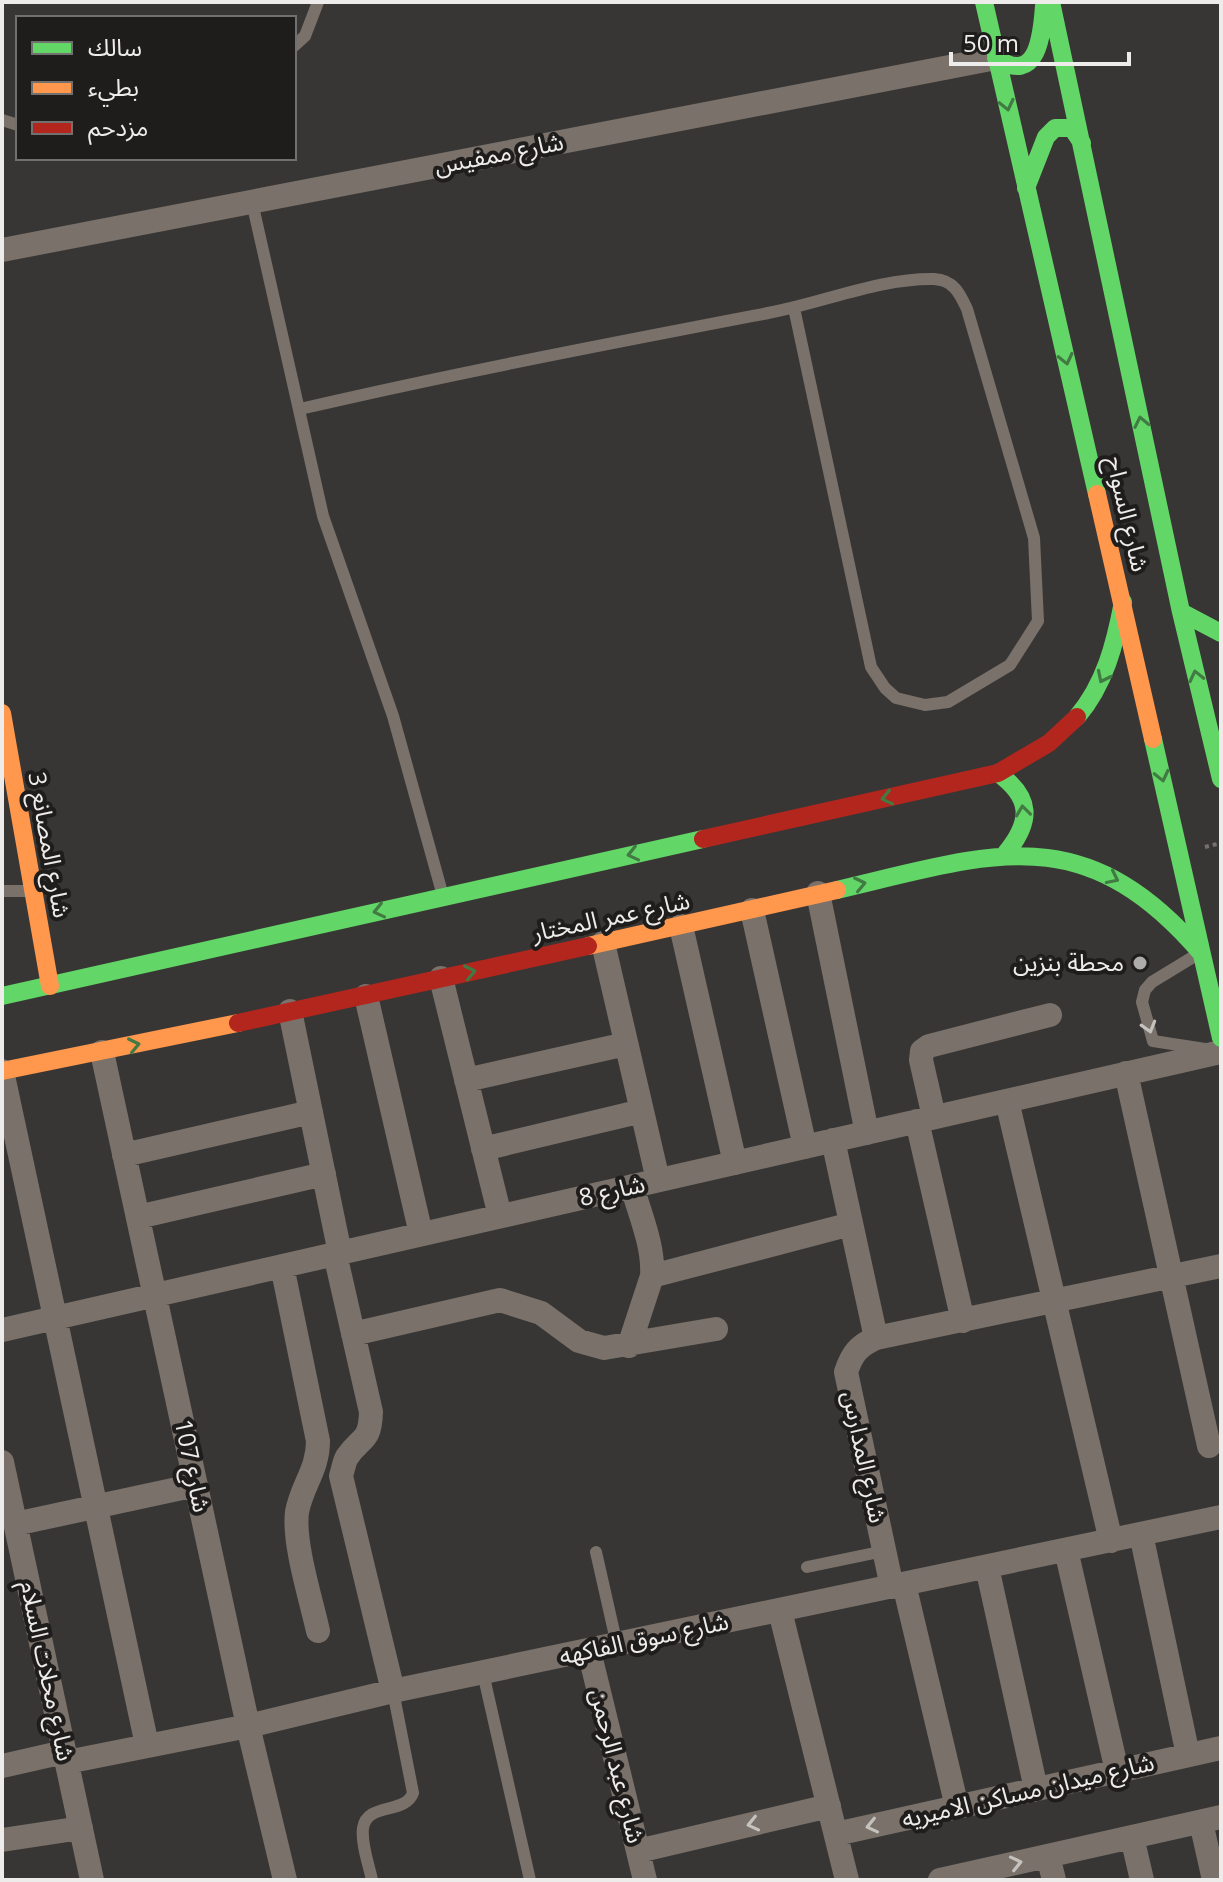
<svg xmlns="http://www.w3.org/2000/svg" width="1223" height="1882" viewBox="0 0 1223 1882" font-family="'Open Sans','Noto Sans Arabic',sans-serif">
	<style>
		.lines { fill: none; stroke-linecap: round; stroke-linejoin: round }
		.path { stroke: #75716c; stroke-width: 4; stroke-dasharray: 4 4; stroke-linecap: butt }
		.lane { stroke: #79716a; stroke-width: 12 }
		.street { stroke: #79716a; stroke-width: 24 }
		.fast { stroke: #63d668; stroke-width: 18 }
		.slow { stroke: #ff974d; stroke-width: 18 }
		.jam { stroke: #b3261e; stroke-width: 18 }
		.oneway { stroke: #417a42 }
		.oneway2 { stroke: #c5c1bd }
		.poi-dot { fill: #aeacaa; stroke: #1f1d1c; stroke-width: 3 }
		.labels { text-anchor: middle; stroke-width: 8; stroke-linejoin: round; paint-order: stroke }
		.street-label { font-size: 24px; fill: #eeecea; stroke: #1f1d1c }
		.poi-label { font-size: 24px; fill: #eeecea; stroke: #1f1d1c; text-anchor: end }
	</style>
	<rect width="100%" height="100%" fill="#383634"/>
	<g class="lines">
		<!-- path -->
		<path class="path" d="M1205,847l16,-4"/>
		<!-- lane -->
		<path class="lane" d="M294,46l11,-10 13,-34
			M2,120l16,5
			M252,202l71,314 70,200 50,180
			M300,409c155,-36 312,-66 468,-96 55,-10 111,-35 166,-34 20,1 26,15 33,30l67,229 4,83 -28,44 -62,37 -23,3 -29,-7 -11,-10 -14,-21 -77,-359
			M2,891h29
			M1198,954l-46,28 -7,8 -3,12 11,39 52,8
			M596,1552l21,93
			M807,1567l77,-16
			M483,1673l47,207
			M372,1880c-3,-15 -11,-36 -9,-52 4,-26 42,-13 50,-35l-20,-102"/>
		<!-- street -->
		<path class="street" d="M2,250l994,-192
			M818,893l49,240
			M752,910l53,237
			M681,926l54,237
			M603,943l55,237
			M441,978l59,238
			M366,996l55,238
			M290,1011l50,242
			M102,1052l146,674 37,154
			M2,1071l145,674
			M1126,1073l83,373
			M466,1080l160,-36
			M1007,1101l104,440
			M934,1117l-13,-57 1,-9 7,-5 121,-31
			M917,1121l46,200
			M833,1140l43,198
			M483,1149l159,-38
			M124,1155l187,-43
			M138,1217l186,-43
			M335,1254l36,158c-1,31 -10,24 -24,45 -3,5 -4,13 -6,19l52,215
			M282,1266l36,175c0,29 -16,44 -21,71 -4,31 14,87 21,119
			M652,1276l199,-52
			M2,1330l1219,-278
			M353,1334l147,-34 41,13 38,28 25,7 112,-19
			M629,1346l23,-70c2,-30 -12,-61 -20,-90
			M2,1462l90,418
			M15,1524l181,-39
			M1141,1534l47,221
			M1066,1550l51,221
			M987,1567l49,222
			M904,1584l53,223
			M892,1587l-46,-215c6,-18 12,-26 30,-34l345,-72
			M780,1611l67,269
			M589,1651l56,229
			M67,1762l181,-36 145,-35 828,-174
			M2,1766l62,-14
			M1201,1822l13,58
			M836,1834l385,-86
			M1132,1837l10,43
			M2,1840l79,-12
			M638,1851l191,-45
			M1048,1856l6,24
			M940,1880l281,-63"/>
		<!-- fast -->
		<path class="fast" d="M984,2l113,492
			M1051,2l130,610 40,167
			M996,58c42,28 46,-24 48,-52
			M1026,188l20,-51 9,-9h17l10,15
			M1181,612l40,21
			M1077,717c28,-33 38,-73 46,-115
			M1153,739l68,299
			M998,773c34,25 34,48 8,80
			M837,890c154,-36 246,-74 364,63
			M2,996l701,-157"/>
		<!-- slow -->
		<path class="slow" d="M1097,494l56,245
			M2,713l48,273
			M588,946l249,-56
			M2,1071l236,-48"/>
		<!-- jam -->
		<path class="jam" d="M703,839l295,-66 51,-30 28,-26
			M238,1023l350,-77"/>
	</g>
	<!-- one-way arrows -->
	<defs><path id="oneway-chevron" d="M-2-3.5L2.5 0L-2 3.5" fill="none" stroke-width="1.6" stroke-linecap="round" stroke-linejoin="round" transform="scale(2)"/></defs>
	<g class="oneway">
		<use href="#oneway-chevron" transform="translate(1007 105) rotate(77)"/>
		<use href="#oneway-chevron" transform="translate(1066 359) rotate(77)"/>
		<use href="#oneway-chevron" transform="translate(1141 422) rotate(-102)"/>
		<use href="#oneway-chevron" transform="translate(1196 676) rotate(-103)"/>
		<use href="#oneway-chevron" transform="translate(1103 677) rotate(116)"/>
		<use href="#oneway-chevron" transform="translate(1162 776) rotate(77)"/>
		<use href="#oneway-chevron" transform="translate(887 798) rotate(167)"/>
		<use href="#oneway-chevron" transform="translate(1023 811) rotate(-97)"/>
		<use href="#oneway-chevron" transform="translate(633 854) rotate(167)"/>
		<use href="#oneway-chevron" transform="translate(1113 878) rotate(26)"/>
		<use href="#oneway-chevron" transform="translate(860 884) rotate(-12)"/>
		<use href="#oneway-chevron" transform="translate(379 911) rotate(167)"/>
		<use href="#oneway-chevron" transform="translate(470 972) rotate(-12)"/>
		<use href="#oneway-chevron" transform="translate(134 1045) rotate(-12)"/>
	</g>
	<g class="oneway2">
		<use href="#oneway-chevron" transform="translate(1149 1027) rotate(74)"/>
		<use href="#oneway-chevron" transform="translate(753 1824) rotate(167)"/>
		<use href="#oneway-chevron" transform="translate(872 1826) rotate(167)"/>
		<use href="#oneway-chevron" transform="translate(1016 1863) rotate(-13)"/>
	</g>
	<!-- markers -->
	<circle class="poi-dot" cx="1140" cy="963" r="8"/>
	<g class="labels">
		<!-- street labels -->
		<g class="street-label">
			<text transform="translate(499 154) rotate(-11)" y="8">شارع ممفيس</text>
			<text transform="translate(1127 514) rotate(77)" y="8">شارع السواح</text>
			<text transform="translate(49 845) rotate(80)" y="8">شارع المصانع 3</text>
			<text transform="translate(611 917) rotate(-12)" y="8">شارع عمر المختار</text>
			<text transform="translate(612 1191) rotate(-13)" y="8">شارع 8</text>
			<text transform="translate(864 1457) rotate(78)" y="8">شارع المدارس</text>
			<text transform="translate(192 1466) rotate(78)" y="8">شارع 107</text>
			<text transform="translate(644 1639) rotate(-12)" y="8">شارع سوق الفاكهه</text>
			<text transform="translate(47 1671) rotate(78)" y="8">شارع محلات السلام</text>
			<text transform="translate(617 1766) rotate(76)" y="8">شارع عبد الرحمن</text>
			<text transform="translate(1028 1791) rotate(-13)" y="8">شارع ميدان مساكن الاميريه</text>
		</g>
		<!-- poi labels -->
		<g class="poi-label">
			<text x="1124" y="971">محطة بنزين</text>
		</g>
	</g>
	<!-- border -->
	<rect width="1223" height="1882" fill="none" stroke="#eeecea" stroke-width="8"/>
	<!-- legend -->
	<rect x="16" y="16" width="280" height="144" fill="#1f1d1c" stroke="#72706e" stroke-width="2"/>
	<rect x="32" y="42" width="40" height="12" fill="#63d668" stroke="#72706e" stroke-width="2"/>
	<text x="88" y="56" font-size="24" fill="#eeecea">سالك</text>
	<rect x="32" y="82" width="40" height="12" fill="#ff974d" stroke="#72706e" stroke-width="2"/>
	<text x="88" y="96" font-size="24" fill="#eeecea">بطيء</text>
	<rect x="32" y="122" width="40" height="12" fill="#b3261e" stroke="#72706e" stroke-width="2"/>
	<text x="88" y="136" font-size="24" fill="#eeecea">مزدحم</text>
	<!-- scale -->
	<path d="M951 52v12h178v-12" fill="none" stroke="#eeecea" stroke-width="4"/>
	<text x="963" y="52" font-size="24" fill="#eeecea" stroke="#1f1d1c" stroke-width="6" paint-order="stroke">50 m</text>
</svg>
